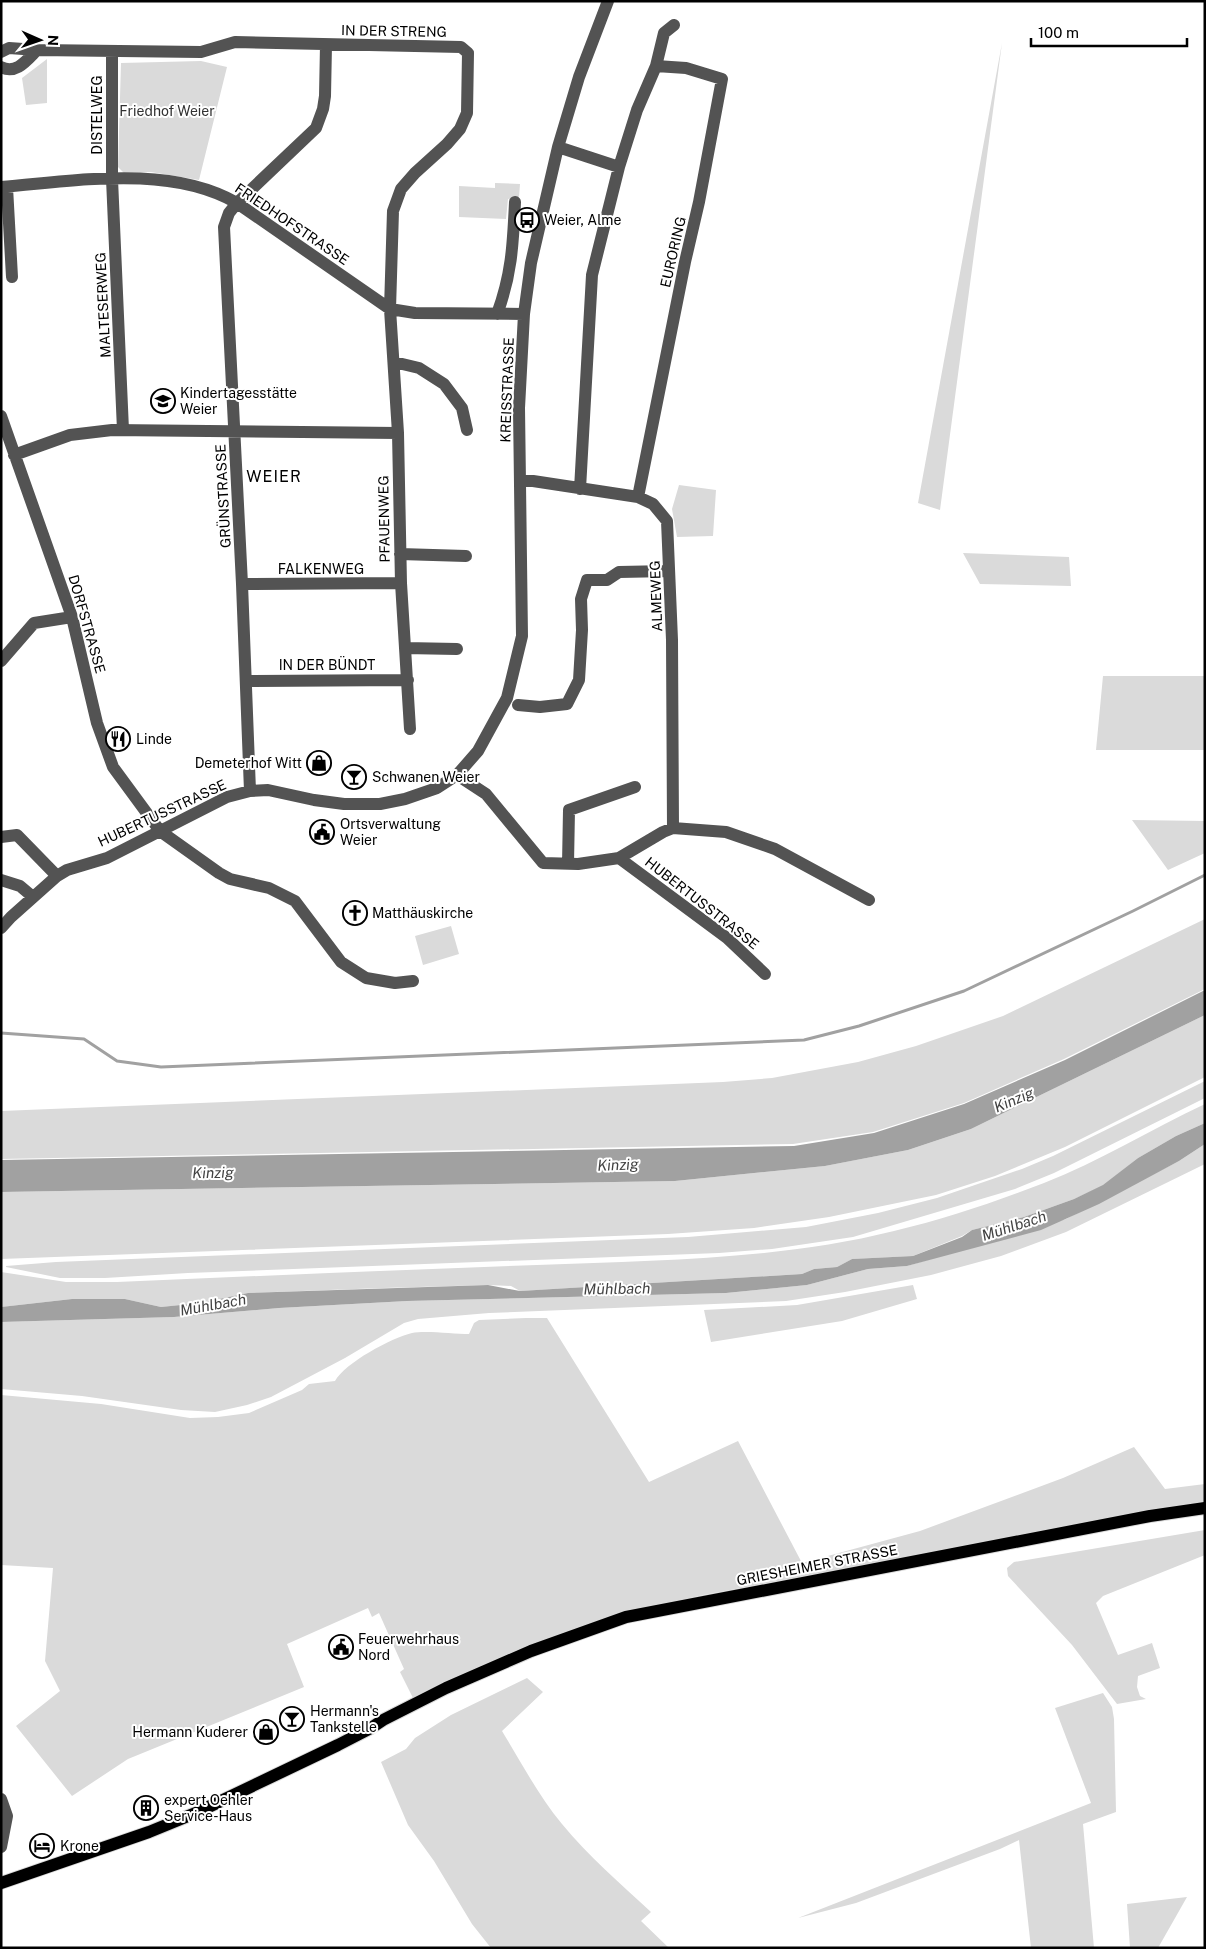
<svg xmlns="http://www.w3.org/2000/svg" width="1206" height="1949" viewBox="0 0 1206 1949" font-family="'Public Sans',sans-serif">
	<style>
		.green { fill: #dadada }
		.water { fill: #a1a1a1 }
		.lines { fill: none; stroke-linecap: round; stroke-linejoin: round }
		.stream { stroke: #a1a1a1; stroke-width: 3 }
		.major-casing { stroke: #dbdbdb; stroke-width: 14 }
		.minor { stroke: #535353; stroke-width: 12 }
		.major { stroke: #000; stroke-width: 12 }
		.labels { text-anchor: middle; stroke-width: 4; stroke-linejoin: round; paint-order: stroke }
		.street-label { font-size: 14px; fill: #000; stroke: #fff }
		.park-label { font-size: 14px; fill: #313131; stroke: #fff }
		.poi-label { font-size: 14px; fill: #000; stroke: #fff; text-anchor: start }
		.water-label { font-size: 15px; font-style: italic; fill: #424242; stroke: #fff }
		.quarter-label { font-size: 16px; letter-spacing: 1px; fill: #000; stroke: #fff }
	</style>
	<rect width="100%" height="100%" fill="#fff"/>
	<!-- green -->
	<path class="green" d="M1002,43l-62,467 -22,-7z
		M47,59v44l-21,2 -4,-27z
		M201,61l26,6 -28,113 -48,-8 -27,1 -6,-6 3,-104z
		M495,183l25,1 -1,14 -11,1 -2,20 -47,-2v-31l36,2z
		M679,485l37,5 -3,46 -36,1 -5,-28z
		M963,553l106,4 2,29 -91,-2z
		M1103,676h102v74h-109z
		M1132,820l73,1v32l-37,17z
		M1205,919v70l-141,70 -100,44 -91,29 -80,12 -792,15v-48l722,-29 49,-4 86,-16 58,-16 87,-30z
		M451,926l8,28 -36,11 -8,-29z
		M1205,1015v62l-140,70 -70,29 -59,19 -107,22 -75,11 -86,6 -667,25v-67l674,-11 150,-15 83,-16 63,-21z
		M1205,1081v17l-151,75 -39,16 -162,48 -81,12 -53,4 -531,20 -83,5h-45l-54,-11v-1l50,-4 632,-25 118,-10 72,-14 59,-15 85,-29 31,-13z
		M1205,1104v19l-29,13 -38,22 -35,28 -29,13 -50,18 -52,13 -10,6 -49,20 -61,3 -15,8 -23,2 -12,5 -282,17 -9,-5 -23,-1 -105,3 -135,5 -48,10 -39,4 -36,-8h-53l-71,8v-35l65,10h51c140,-6 280,-12 420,-17 119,-5 241,-5 357,-34 51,-12 101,-29 150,-48 55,-21 107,-54 161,-79z
		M1205,1144v20l-139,68 -65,24 -70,19 -86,17 -59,9 -297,12 -71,6 -14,4 -59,35 -74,39 -24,8 -32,7 -34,-2 -99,-14 -81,-7v-67l173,-5 105,-9 128,-7 319,-8 81,-8 61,-16 39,-3 159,-47 113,-58z
		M913,1285l4,14 -75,22 -131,21 -7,-32 93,-5z
		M526,1318h21l102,164 89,-41 64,122 118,-32 143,-53 71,-31 31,42 40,-5v18l-502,93 -60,14 -229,91 -14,-28 4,-3 -25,-56 -7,4 -4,-9 -81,36 17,43 -176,72 -56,37 -56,-70 44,-35 -15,-30 8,-93 -52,-3v-170l100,9 89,14 28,-1 31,-4 53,-23 7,-6 26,-3c10,-18 56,-43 77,-48 13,-3 42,1 57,1l5,-11 5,-3z
		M1205,1530v25l-102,41 -7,7 22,52 34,-12 8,25 -22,8 -1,11 3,9 6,3 -29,5 -45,-59 -64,-69 -1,-8 7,-6z
		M527,1678l16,14 -41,39c19,31 36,64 60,93 26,32 59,60 89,88l-10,9 28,27h-178l-19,-24 -38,-63 -26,-36 -27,-63 25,-13 9,-11 36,-23z
		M1103,1693l9,14 2,12 2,93 -33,12 11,124h-63l-12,-108 -19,9 -144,54 -58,15 293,-115 -36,-95z
		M1187,1897l-29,51h-28l-3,-44z"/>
	<!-- water -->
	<path class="water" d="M1205,990v25l-234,114 -63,21 -83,16 -150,15 -674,11v-32l793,-14 80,-13 90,-29 101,-44z
		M1205,1123v21l-26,17 -80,43 -58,26 -134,36 -39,3 -61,16 -81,8 -319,8 -128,7 -105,9 -173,5v-15l71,-8h53l36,8 39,-4 48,-10 240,-8 32,6 282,-17 12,-5 23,-2 15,-8 61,-3 49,-19 10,-7 52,-13 50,-18 29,-14 35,-27 38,-22z"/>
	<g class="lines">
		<!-- stream -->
		<path class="stream" d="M1,1033l83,6 33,22 44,6 643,-27 55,-14 105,-35 169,-80 72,-36"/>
		<defs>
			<path id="major" d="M1,1883l148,-51 49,-20 140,-67 33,-17 12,-8 63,-32 85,-37 95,-34 524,-101 55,-8"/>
		</defs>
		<!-- major casing -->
		<use href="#major" class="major-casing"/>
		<!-- minor -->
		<path class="minor" d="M1,52l8,-4 28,2 164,2 34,-10 226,5 7,6 -1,60 -7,16 -13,15 -32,29 -14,16 -8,22 -3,98 8,124 3,150 9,146
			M112,52v127l11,251
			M656,66l8,-33 10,-8
			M1,67c15,8 26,-7 36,-17
			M558,147l61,20
			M1,187c76,-6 168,-23 236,16l153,106 25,4 109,1
			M7,187l5,90
			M497,314c15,-40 16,-71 18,-112
			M394,362l25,6 25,16 18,24 5,22
			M1,416l71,201 25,106 16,44 47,64 59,42 11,6 39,9 26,13 46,61 25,16 29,5 18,-2
			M14,455l56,-20 42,-5 286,3
			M520,481h13l105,16 15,7 14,17 5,119 1,188
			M580,489l12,-214 27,-108 18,-57 19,-44 30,2 36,11 -23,123 -14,60 -47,235
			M400,554l66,2
			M242,584l159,-1
			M405,648l52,1
			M1,661l33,-38 38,-6
			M246,681l162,-1
			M518,705l22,2 27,-3 12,-24 3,-50 -1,-31 6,-19h20l12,-8 50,-1
			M457,775l29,19 57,69 35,1 41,-6 108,80 38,36
			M250,791l-8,-207 -18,-357 5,-14 8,-10 79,-75 7,-19 2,-13 1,-51
			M1,837l16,-2 40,41
			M619,858l44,-26 10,-4 53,4 49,17 94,51
			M568,864l1,-54 66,-23
			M1,880l19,6 13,11
			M1,928l10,-11 46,-41 10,-6 40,-12 120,-61 23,-6 18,-1 46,10 30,4h36l25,-5 32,-11 20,-13 21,-24 29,-53 15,-62 -3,-228 5,-94 7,-51 27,-116 21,-70 29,-76
			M1,1799l6,17 -6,31"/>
		<!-- major -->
		<use href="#major" class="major"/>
	</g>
	<!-- icons -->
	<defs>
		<symbol id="bus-ring" viewBox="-11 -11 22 22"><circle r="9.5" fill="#fff" stroke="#000" stroke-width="1.5"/><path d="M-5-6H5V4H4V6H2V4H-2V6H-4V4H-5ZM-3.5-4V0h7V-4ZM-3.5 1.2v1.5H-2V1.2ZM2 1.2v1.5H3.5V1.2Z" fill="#000"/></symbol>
		<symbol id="school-ring" viewBox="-11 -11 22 22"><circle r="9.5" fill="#fff" stroke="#000" stroke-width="1.5"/><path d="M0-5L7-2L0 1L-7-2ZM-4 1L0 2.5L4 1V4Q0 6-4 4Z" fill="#000"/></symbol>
		<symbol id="restaurant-ring" viewBox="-11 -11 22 22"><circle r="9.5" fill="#fff" stroke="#000" stroke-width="1.5"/><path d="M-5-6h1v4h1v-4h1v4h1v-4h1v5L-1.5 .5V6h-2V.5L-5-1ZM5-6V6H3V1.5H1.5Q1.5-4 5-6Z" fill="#000"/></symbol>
		<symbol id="shop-ring" viewBox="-11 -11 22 22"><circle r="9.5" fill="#fff" stroke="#000" stroke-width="1.5"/><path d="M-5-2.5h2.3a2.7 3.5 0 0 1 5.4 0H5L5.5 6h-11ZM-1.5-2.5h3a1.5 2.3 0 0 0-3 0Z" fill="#000"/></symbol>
		<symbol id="bar-ring" viewBox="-11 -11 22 22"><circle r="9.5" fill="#fff" stroke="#000" stroke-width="1.5"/><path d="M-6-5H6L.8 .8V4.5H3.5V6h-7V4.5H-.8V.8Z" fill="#000"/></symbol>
		<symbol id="civic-ring" viewBox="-11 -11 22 22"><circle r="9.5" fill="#fff" stroke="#000" stroke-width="1.5"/><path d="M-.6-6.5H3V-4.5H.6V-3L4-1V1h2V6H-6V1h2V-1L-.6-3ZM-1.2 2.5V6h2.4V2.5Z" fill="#000"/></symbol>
		<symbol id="church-ring" viewBox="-11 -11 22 22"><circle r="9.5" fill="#fff" stroke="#000" stroke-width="1.5"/><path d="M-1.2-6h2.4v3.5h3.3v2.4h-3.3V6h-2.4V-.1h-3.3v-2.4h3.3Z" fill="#000"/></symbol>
		<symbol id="building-ring" viewBox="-11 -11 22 22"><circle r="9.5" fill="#fff" stroke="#000" stroke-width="1.5"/><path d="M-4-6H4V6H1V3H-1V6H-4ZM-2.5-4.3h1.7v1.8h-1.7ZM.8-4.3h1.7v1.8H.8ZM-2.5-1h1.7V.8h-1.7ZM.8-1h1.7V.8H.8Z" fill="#000"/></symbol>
		<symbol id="hotel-ring" viewBox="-11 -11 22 22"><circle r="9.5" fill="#fff" stroke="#000" stroke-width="1.5"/><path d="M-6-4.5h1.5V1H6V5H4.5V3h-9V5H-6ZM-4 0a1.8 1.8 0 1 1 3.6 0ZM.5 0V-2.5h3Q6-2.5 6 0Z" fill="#000"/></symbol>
	</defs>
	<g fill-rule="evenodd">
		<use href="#bus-ring" x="513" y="206" width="28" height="28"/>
		<use href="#school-ring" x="149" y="387" width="28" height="28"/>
		<use href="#restaurant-ring" x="104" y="725" width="28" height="28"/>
		<use href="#shop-ring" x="305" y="749" width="28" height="28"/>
		<use href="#bar-ring" x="340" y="763" width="28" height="28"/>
		<use href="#civic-ring" x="308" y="818" width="28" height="28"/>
		<use href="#church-ring" x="341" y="899" width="28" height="28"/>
		<use href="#civic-ring" x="327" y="1633" width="28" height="28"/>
		<use href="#bar-ring" x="278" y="1705" width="28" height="28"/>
		<use href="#shop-ring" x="252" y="1718" width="28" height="28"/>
		<use href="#building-ring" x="132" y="1794" width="28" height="28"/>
		<use href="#hotel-ring" x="28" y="1832" width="28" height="28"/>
	</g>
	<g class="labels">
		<!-- street labels -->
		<g class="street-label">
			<text transform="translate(394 31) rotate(1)" y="5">IN DER STRENG</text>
			<text transform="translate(97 115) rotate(-90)" y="5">DISTELWEG</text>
			<text transform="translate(292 224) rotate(34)" y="5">FRIEDHOFSTRASSE</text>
			<text transform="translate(673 252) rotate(-77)" y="5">EURORING</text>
			<text transform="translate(103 305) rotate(-93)" y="5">MALTESERWEG</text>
			<text transform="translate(507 390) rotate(-88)" y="5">KREISSTRASSE</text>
			<text transform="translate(223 496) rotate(-93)" y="5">GRÜNSTRASSE</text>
			<text transform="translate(384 519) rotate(-91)" y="5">PFAUENWEG</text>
			<text x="321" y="574">FALKENWEG</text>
			<text transform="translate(656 596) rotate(-92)" y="5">ALMEWEG</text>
			<text transform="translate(87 624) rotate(74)" y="5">DORFSTRASSE</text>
			<text x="327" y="670">IN DER BÜNDT</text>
			<text transform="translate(162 813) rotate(-25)" y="5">HUBERTUSSTRASSE</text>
			<text transform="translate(702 903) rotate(38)" y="5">HUBERTUSSTRASSE</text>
			<text transform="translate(817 1565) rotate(-11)" y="5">GRIESHEIMER STRASSE</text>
		</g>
		<!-- park labels -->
		<g class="park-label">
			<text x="167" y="116">Friedhof Weier</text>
		</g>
		<!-- poi labels -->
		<g class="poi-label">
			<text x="544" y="225">Weier, Alme</text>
			<text x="180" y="398">Kindertagesstätte<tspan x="180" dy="16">Weier</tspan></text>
			<text x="136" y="744">Linde</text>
			<text x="302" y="768" text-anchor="end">Demeterhof Witt</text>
			<text x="372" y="782">Schwanen Weier</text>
			<text x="340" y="829">Ortsverwaltung<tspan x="340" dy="16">Weier</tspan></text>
			<text x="372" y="918">Matthäuskirche</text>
			<text x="358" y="1644">Feuerwehrhaus<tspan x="358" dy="16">Nord</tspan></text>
			<text x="310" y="1716">Hermann's<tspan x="310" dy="16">Tankstelle</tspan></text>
			<text x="248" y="1737" text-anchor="end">Hermann Kuderer</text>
			<text x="164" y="1805">expert Oehler<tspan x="164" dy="16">Service-Haus</tspan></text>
			<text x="60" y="1851">Krone</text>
		</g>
		<!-- water labels -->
		<g class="water-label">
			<text transform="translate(1014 1100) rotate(-23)" y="5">Kinzig</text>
			<text transform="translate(618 1165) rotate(-2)" y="5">Kinzig</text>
			<text transform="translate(213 1173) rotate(-1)" y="5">Kinzig</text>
			<text transform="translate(1014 1226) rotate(-18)" y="5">Mühlbach</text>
			<text transform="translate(617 1289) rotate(-1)" y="5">Mühlbach</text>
			<text transform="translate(213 1305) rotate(-10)" y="5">Mühlbach</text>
		</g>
		<!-- quarter labels -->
		<g class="quarter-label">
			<text x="274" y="482">WEIER</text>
		</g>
	</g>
	<!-- border -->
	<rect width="1206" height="1949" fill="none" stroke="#000000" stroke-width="5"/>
	<!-- north arrow -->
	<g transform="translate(40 40) rotate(92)" stroke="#ffffff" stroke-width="4" paint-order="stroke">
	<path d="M0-4L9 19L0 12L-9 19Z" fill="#000000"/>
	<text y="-8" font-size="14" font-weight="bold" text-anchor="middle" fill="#000000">N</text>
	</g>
	<!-- scale -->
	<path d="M1031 38v8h156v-8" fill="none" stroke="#000000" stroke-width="2.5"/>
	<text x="1038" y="38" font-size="15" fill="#000000" stroke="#ffffff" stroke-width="4" paint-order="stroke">100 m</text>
</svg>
